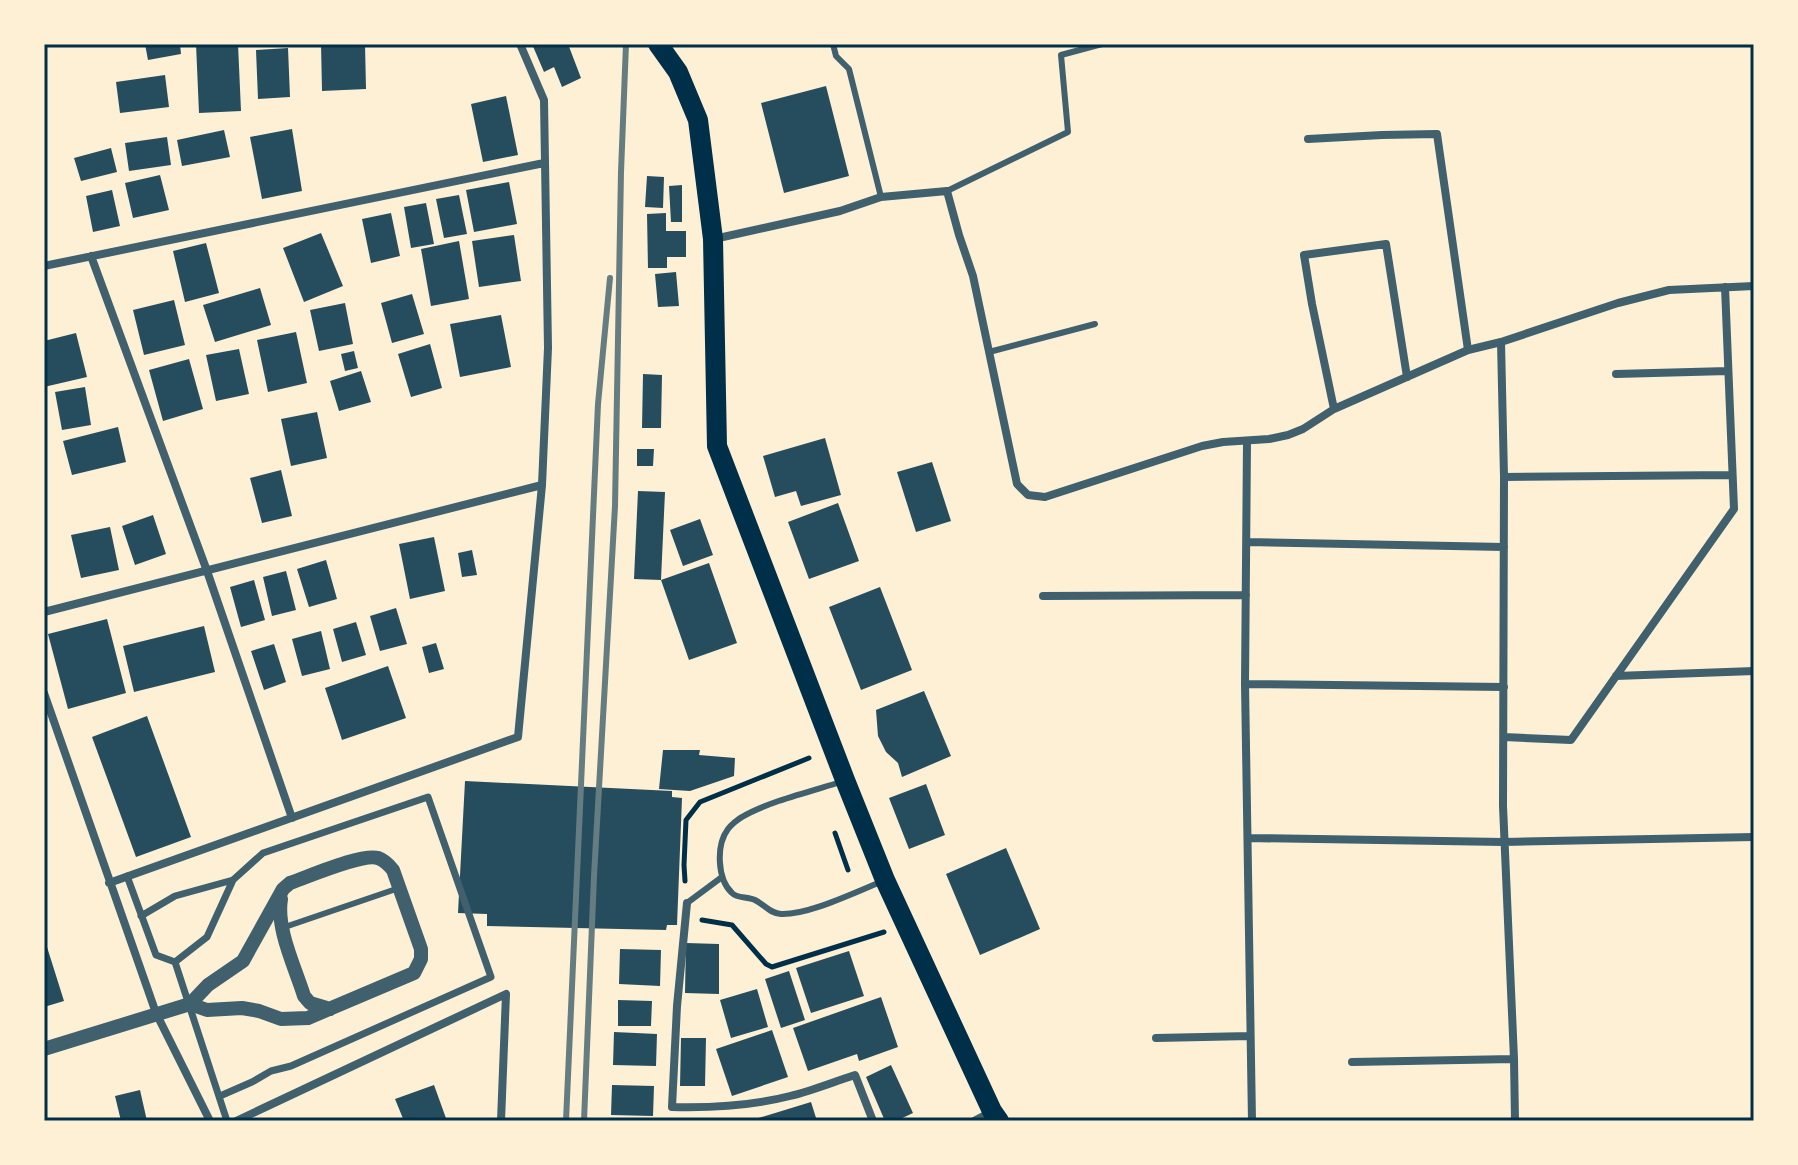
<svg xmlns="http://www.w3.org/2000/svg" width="1798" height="1165" viewBox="0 0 1798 1165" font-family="'PT Sans',sans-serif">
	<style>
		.building { fill: #264d5e }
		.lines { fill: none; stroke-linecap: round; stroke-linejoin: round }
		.path { stroke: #003049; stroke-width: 5 }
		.service { stroke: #3f606c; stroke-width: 6 }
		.pedestrian { stroke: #3f606c; stroke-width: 7 }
		.minor { stroke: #3f606c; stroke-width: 8 }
		.tertiary { stroke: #3f606c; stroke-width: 14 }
		.primary { stroke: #003049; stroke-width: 20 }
		.rail { stroke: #657d81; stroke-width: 6 }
		.neatline { fill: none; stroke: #003049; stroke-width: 3 }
	</style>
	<rect width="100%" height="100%" fill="#fdf0d5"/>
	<!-- building -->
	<path class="building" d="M145,44h35l1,10 -33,6z
		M196,44h42l3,67 -42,2z
		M321,44h44l1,45 -44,2z
		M532,44h36l13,34 -19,9 -8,-20 -10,5z
		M288,48l2,49 -32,2 -2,-49z
		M165,75l4,32 -49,6 -4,-31z
		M826,86l23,90 -65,17 -23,-90z
		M506,96l12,59 -35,7 -12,-58z
		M292,129l10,62 -40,8 -12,-62z
		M224,130l6,27 -48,9 -5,-26z
		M167,137l4,28 -42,6 -4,-28z
		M111,148l6,24 -36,9 -7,-23z
		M160,175l9,35 -36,8 -8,-35z
		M647,176l17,1 -1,31 -18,-1z
		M509,182l8,42 -43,8 -8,-42z
		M682,185v37h-11l-2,-36z
		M112,190l8,36 -27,6 -7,-36z
		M459,195l8,39 -23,4 -8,-39z
		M426,203l8,41 -23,4 -7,-41z
		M391,213l9,43 -29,7 -9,-44z
		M666,213v18h20v26h-19v11h-19l-1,-54z
		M321,233l22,53 -39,16 -21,-54z
		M514,235l7,46 -42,6 -7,-46z
		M459,241l10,58 -38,7 -10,-57z
		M206,243l13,50 -34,9 -12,-51z
		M676,272l3,34 -21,1 -3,-33z
		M260,288l11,37 -56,17 -12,-37z
		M412,294l12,40 -32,9 -11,-40z
		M174,300l11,45 -41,10 -11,-45z
		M345,303l8,41 -34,7 -9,-41z
		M501,315l10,52 -51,10 -10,-53z
		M296,332l11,51 -39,9 -11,-52z
		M76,333l11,44 -43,10v-46z
		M430,344l12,44 -31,9 -13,-43z
		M239,349l10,45 -33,7 -10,-46z
		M354,351l4,17 -13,3 -4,-17z
		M189,359l14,50 -40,12 -14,-51z
		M361,371l10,31 -32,9 -9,-30z
		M643,374l19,1 -1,53h-19z
		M85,387l6,38 -29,5 -7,-38z
		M317,412l10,46 -36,8 -10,-47z
		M118,427l8,35 -54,13 -9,-34z
		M825,438l16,57 -40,11 -5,-15 -21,6 -12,-41z
		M637,449h17l-1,17h-16z
		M932,462l19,59 -35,11 -19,-60z
		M281,470l11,46 -30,7 -12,-45z
		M638,491l27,1 -4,88 -27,-1z
		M838,503l21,58 -50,18 -21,-57z
		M153,515l13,39 -31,11 -13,-39z
		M700,519l13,36 -30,11 -13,-36z
		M110,527l9,43 -38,8 -10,-43z
		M434,537l11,54 -35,8 -11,-55z
		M472,550l5,25 -15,2 -4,-24z
		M326,560l11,39 -28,8 -12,-38z
		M709,563l28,80 -48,17 -28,-80z
		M286,571l10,39 -24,6 -9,-39z
		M254,580l11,40 -24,7 -11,-40z
		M880,587l32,83 -51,20 -32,-83z
		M396,608l11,36 -27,7 -10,-35z
		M107,619l19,74 -58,16 -20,-75z
		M356,622l10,33 -24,7 -9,-33z
		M204,626l11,46 -81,20 -11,-46z
		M321,631l9,38 -28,7 -10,-37z
		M436,643l8,26 -15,4 -7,-26z
		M274,644l12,38 -22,8 -13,-39z
		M388,666l18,52 -64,22 -17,-52z
		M924,691l27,65 -49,21 -4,-14 -12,-11 -8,-16 -2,-26z
		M147,716l44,121 -55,20 -44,-120z
		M663,750h37l-1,5 36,3 -1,18 -44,15 -31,-2z
		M465,781l207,10v6l10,1 -5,127h-10l-1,5 -179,-4v-12l-29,-1z
		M926,784l19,51 -36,14 -20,-51z
		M1006,848l34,81 -60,26 -34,-81z
		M686,943l33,1v50l-34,-1z
		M47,947l17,54 -20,6v-59z
		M620,949l41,1 -1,36 -41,-2z
		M849,951l15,45 -53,17 -15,-45z
		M789,971l16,49 -24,8 -16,-49z
		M757,989l11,38 -37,11 -11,-38z
		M881,997l17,50 -39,14 -2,-7 -49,17 -15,-43z
		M618,1000l34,1 -1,25h-33z
		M772,1030l16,47 -56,19 -16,-47z
		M614,1032l43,2 -1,32 -43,-1z
		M681,1038h25l-1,48h-25z
		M891,1065l22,48 -17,8h-11l-19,-44z
		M434,1085l13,36h-43l-9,-22z
		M612,1085l42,1 -1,30 -42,-1z
		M140,1090l7,31h-26l-6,-25z
		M811,1102l6,19h-65v-1z"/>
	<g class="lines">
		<!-- path -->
		<path class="path" d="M835,833l13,37
			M685,881l-1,-16 2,-45 14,-18 109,-44
			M702,920l30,5 34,39 6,3 112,-35"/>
		<!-- service -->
		<path class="service" d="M833,44l3,12 13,13 32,128
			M947,191l121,-59 -7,-77 41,-11
			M989,352l106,-28
			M841,782c-29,9 -74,20 -99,35 -4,2 -11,8 -14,12 -12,16 -11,50 4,64 6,6 15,3 23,7 10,5 14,13 26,14 28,1 74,-22 100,-32
			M687,903l35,-26
			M282,928l117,-40"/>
		<!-- pedestrian -->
		<path class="pedestrian" d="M127,876l29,79 19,7 52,159
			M141,916l34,-20 58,-16 30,-27 165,-56 63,180 -200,89 -20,5 -19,11 -32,14
			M175,962l32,-25 26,-57"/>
		<!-- minor -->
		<path class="minor" d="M1308,139l74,-4 55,-1 31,216
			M714,239l126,-28 41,-14 66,-6 12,44 14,41 44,208 11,11 17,2 157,-51 21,-4 46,-3 19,-4 15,-6 31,-20 134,-59 33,-8 117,-39 51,-13 85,-4
			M91,256l116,315 85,247
			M44,266l500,-103
			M1501,342l3,135 -1,329 11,253 1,62
			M1616,374l112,-3
			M1334,409l-22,-105 -8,-49 82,-11 21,133
			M1247,442l-2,242 7,437
			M1504,477l227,-2
			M1247,542l257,5
			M1043,596l203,-1
			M44,612l498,-127
			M1616,676l138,-5
			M1245,684l259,3
			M44,693l112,320 54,108
			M1504,737l67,3 163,-231 -9,-222
			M1248,838l256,4 250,-5
			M109,883l409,-146 24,-252 6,-137 -4,-248 -24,-56
			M687,903l-10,103 -5,101c39,1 79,-1 118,-11 21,-5 43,-14 65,-21l18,46
			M1156,1038l94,-2
			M1352,1062l162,-3
			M236,1121l270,-127 -5,127
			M974,1121l17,-9"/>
		<!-- tertiary -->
		<path class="tertiary" d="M281,899c-5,30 14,68 23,97l6,7 20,6
			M44,1049l146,-45 18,-19 35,-24 40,-72 7,-6c18,-6 72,-30 88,-25 6,2 11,7 15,12l28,79v10l-7,14 -106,45 -27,1 -22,-8 -17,-3 -35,2 -17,-6"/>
		<!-- primary -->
		<path class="primary" d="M658,44l20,28 20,48 15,119 4,207 128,334 40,100 107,231 7,10"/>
		<!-- rail -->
		<path class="rail" d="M566,1121l32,-717 12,-126
			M584,1121l10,-245 21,-370 6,-334 5,-128"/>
	</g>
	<!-- border -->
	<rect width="1798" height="1165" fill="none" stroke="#fdf0d5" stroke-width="92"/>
	<rect x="46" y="46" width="1706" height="1073" class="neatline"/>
</svg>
